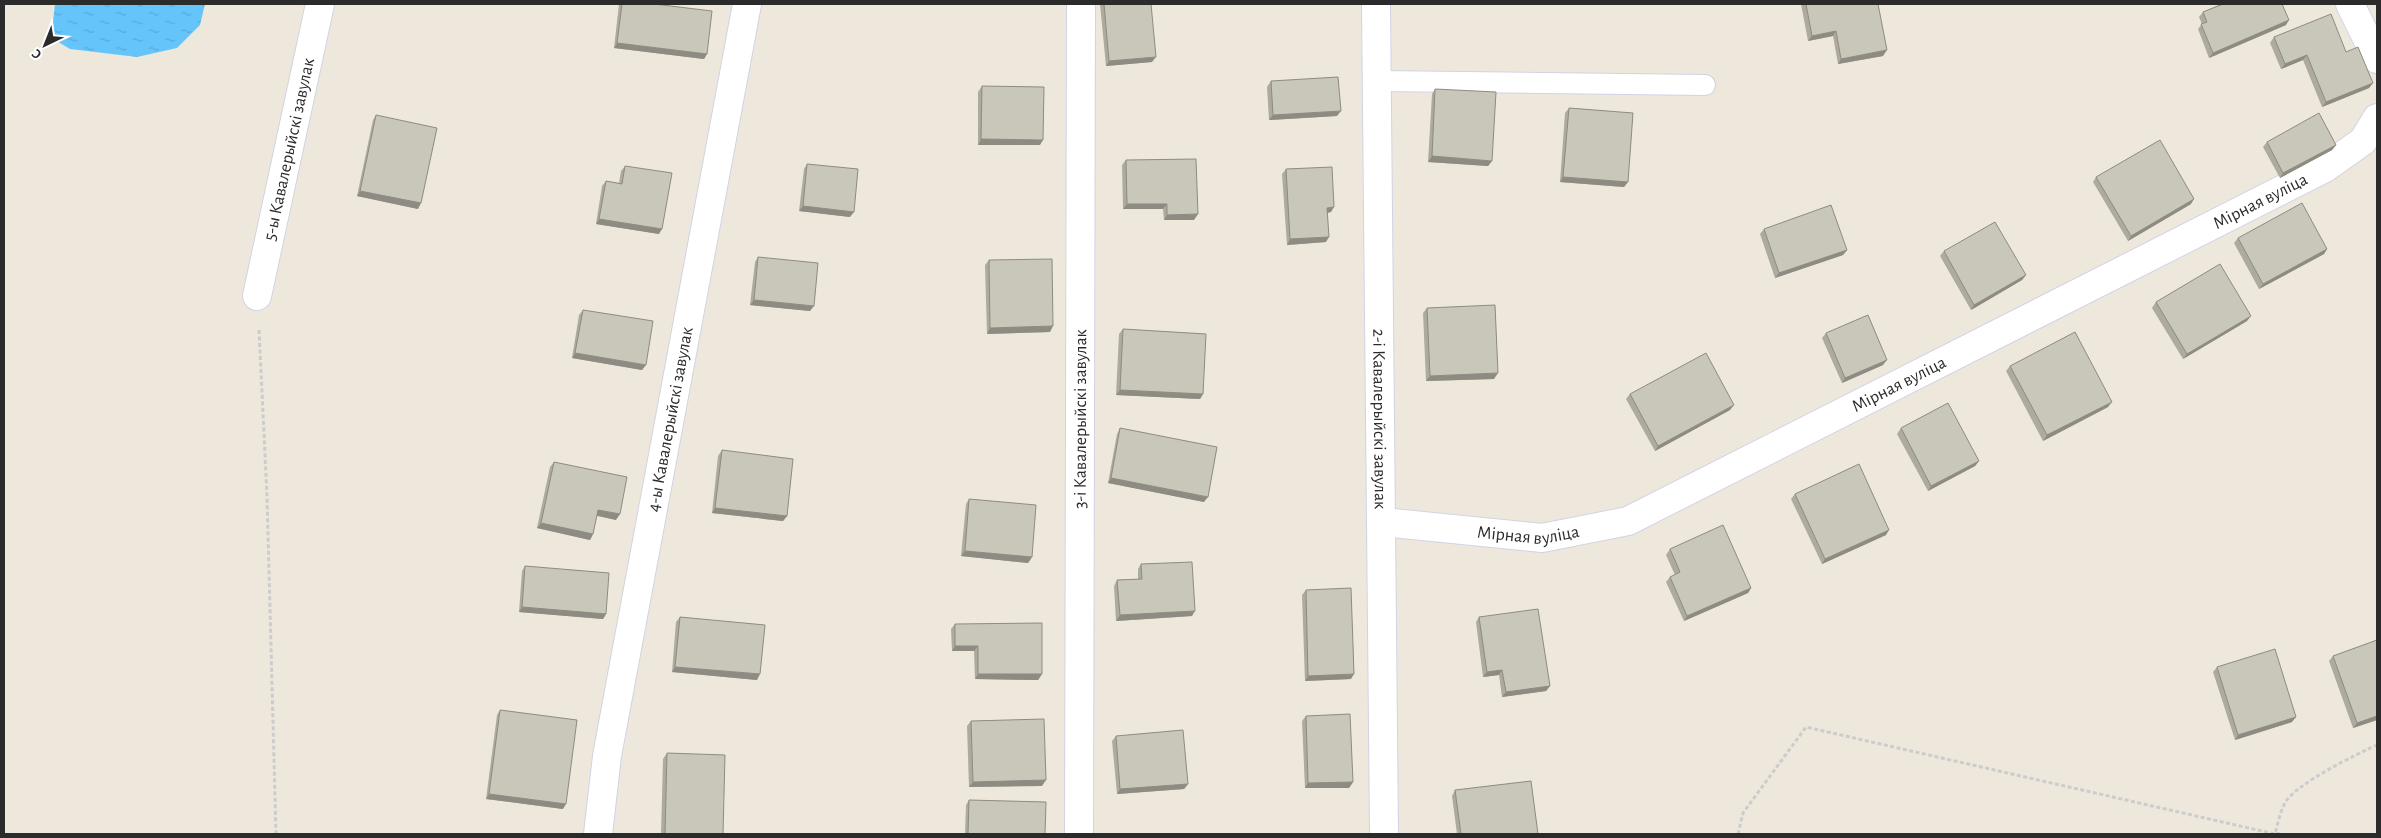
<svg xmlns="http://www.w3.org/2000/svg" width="2381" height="838" viewBox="0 0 2381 838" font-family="'Alegreya Sans',sans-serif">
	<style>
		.water { fill: url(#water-ripples) }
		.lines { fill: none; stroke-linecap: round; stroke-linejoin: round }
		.lane-casing { stroke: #d1d3e5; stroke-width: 22 }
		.street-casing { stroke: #d1d3e5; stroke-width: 30 }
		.path { stroke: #ccc; stroke-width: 3; stroke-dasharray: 4 2.5; stroke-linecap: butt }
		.lane { stroke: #fff; stroke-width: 20 }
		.street { stroke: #fff; stroke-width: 28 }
		.wall { fill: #adaaa0 }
		.shaded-wall { fill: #8d8b82 }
		.building { fill: #c9c6ba; stroke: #8d8b82 }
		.labels { text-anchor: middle; stroke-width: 4.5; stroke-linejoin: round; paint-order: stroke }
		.street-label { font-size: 18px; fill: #2b2b2b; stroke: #fff }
	</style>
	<defs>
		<pattern id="water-ripples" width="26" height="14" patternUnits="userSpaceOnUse" patternTransform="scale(1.25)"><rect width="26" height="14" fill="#65c5fa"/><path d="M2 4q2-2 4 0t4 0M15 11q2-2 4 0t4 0" fill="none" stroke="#58a9d6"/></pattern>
	</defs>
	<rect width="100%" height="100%" fill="#eee8dc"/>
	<!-- water -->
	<path class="water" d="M55,4h150l-5,21 -23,23 -40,9 -67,-8 -15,-9 -2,-18z"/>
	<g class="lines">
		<defs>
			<path id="lane" d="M1379,81l326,4"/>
			<g id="street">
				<path id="s1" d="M1376,4l8,830"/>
				<path d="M2350,4l27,55"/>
				<path id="s2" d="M257,296l63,-292"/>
				<path id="s3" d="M1383,522l159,16 86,-17 697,-353 38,-27 14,-23"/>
				<path id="s4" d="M598,834l9,-78 140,-752"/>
				<path id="s5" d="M1079,834l2,-830"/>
			</g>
		</defs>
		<!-- lane casing -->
		<use href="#lane" class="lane-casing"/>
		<!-- street casing -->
		<use href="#street" class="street-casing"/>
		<!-- path -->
		<path class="path" d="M259,330l8,166 9,338
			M1738,834l5,-21 63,-86 469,107
			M2280,834l-5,-1c3,-9 5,-21 10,-30 10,-19 72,-49 92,-58"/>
		<!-- lane -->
		<use href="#lane" class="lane"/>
		<!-- street -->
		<use href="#street" class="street"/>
	</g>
	<!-- wall -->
	<path class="wall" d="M619,4h35l53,50 -3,5 -90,-11z
		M1100,4h51l1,58 -46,4z
		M1801,4h77l5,52 -45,8 -5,-28 -25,5z
		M2218,4h64l4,21 -77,33 -11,-29 4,-5 -3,-7 4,-5 16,-7z
		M2274,37l72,15 27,31 -4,5 -47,19 -19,-47 -22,9 -11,-26z
		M1271,81l66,35 -68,4 -2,-33z
		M982,86l58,59h-62v-53z
		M1435,89l57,72 -4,5 -60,-4 4,-68z
		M1569,108l59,74 -4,5 -64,-5 5,-69z
		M376,115l42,94 -61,-13 16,-76z
		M2267,142l69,3 -4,5 -52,28 -17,-31z
		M1126,160l68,60h-30l-1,-11h-40l-1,-44z
		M807,164l43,53 -51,-6 5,-42z
		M625,166l34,68 -63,-10 6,-38 4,-5 13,2 2,-12z
		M1286,169l45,43 -3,1 -2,29 -39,3 -5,-71z
		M2096,177l95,27 -63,37 -35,-59z
		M1764,229l83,21 -4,5 -68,23 -15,-44z
		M2238,238l89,11 -3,5 -65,35 -25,-46z
		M1944,251l82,24 -4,5 -51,30 -31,-54z
		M758,257l52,54 -60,-6 5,-43z
		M989,260l61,72 -63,2 -2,-69z
		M2156,302l91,19 -64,38 -31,-51z
		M1427,308l67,71 -68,2 -3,-68z
		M583,310l59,60 -70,-12 7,-43z
		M1123,329l80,65 -3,5 -84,-4 3,-61z
		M1826,333l57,32 -41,18 -20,-45z
		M2010,366l98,41 -65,34 -37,-70z
		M1630,394l100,16 -75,41 -29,-52z
		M1120,428l84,74 -96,-19 9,-49z
		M1901,428l78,33 -4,5 -47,25 -31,-57z
		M722,450l65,66 -4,5 -71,-8 6,-57z
		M554,462l62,58 -19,-4 -4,18 -3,6 -53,-12 13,-61z
		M1795,494l91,41 -64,29 -31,-65z
		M969,499l63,58 -4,6 -67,-7 5,-52z
		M1670,549l81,39 -3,5 -64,28 -18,-39 4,-5 5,-2 -9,-20z
		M1141,564l51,52 -76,5 -2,-35 3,-6 21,-1v-10z
		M525,566l81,48 -3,5 -84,-7 3,-41z
		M1306,590l45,89 -46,2 -3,-86z
		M680,617l77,63 -85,-8 4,-50z
		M1479,617l71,69 -4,5 -44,6 -3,-22 -16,2 -7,-55z
		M955,624l87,50 -4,6 -63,-1 -1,-28h-22l-1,-22z
		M2377,640v80l-24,8 -24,-67 4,-5z
		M2217,667l75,55 -57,18 -22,-68z
		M500,710l63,99 -77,-10 11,-84z
		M1306,716l47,66 -4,6h-44l-3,-67z
		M971,721l71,65 -73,1 -2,-61z
		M1116,736l72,48 -4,5 -67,5 -5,-53z
		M667,753l56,81h-62l2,-75z
		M1455,790l83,44h-81l-5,-38z
		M969,800l76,34h-80l1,-29z"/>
	<!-- shaded-wall -->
	<path class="shaded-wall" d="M2289,20l-3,5 -77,33 4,-5z
		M1836,31l-3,5 -25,5 4,-5z
		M617,43l90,11 -3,5 -90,-11z
		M1887,50l-4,6 -45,8 3,-5z
		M2307,55l-4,5 -22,9 4,-5z
		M1156,57l-4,5 -46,4 3,-5z
		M2373,83l-4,5 -47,19 4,-5z
		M1341,111l-4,5 -68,4 4,-5z
		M981,139l62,1 -3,5h-62z
		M2336,145l-4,5 -52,28 3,-5z
		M1432,156l60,5 -4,5 -60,-4z
		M1563,177l65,5 -4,5 -64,-5z
		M360,191l61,12 -3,6 -61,-13z
		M2194,199l-3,5 -63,37 3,-5z
		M1127,204h40l-4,5h-40z
		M803,206l51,6 -4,5 -51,-6z
		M1334,207l-3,5 -7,1 3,-5z
		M1198,214l-4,6h-30l3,-5z
		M599,219l63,10 -3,5 -63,-10z
		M1329,237l-3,5 -39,3 3,-6z
		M2327,249l-3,5 -65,35 4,-5z
		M1847,250l-4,5 -68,23 4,-5z
		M2026,275l-4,5 -51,30 3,-5z
		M754,300l60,6 -4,5 -60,-6z
		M2251,316l-4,5 -64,38 4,-5z
		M1053,326l-3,6 -63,2 3,-6z
		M575,353l71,12 -4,5 -70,-12z
		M1887,360l-4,5 -41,18 3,-5z
		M1498,373l-4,6 -68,2 4,-5z
		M1120,390l83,4 -3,5 -84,-4z
		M2112,402l-4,5 -65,34 4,-6z
		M1734,405l-4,5 -75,41 3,-5z
		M1979,461l-4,5 -47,25 3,-5z
		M1111,478l97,19 -4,5 -96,-19z
		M715,508l72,8 -4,5 -71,-8z
		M598,510l22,4 -4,6 -21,-5z
		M541,523l52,11 -3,6 -53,-12z
		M1889,530l-3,5 -64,29 3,-5z
		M965,551l67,6 -4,6 -67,-7z
		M1751,588l-3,5 -64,28 3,-5z
		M522,607l84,7 -3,5 -84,-7z
		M1195,611l-3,5 -76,5 4,-6z
		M955,646h23l-4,5h-22z
		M675,667l85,7 -3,6 -85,-8z
		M1502,670l-3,5 -16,2 4,-5z
		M978,674h64l-4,6 -63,-1z
		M1354,674l-3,5 -46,2 3,-5z
		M1550,686l-4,5 -44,6 4,-5z
		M2377,716v4l-24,8 4,-5z
		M2296,717l-4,5 -57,18 3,-5z
		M1046,780l-4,6 -73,1 4,-5z
		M1353,782l-4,6h-44l3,-5z
		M1188,784l-4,5 -67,5 3,-5z
		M489,794l77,10 -3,5 -77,-10z"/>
	<!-- building -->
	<path class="building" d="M622,4h32l58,7 -5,43 -90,-11z
		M1104,4h47l5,53 -47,4z
		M1806,4h72l9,46 -46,9 -5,-28 -24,5z
		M2223,4h59l7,16 -76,33 -12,-29 6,-2 -4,-10z
		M2331,14l15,38 12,-5 15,36 -47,19 -19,-47 -22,9 -11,-27z
		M1338,77l3,34 -68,4 -2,-34z
		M982,86l62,1 -1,53 -62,-1z
		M1435,89l61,3 -4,69 -60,-5z
		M1569,108l64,5 -5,69 -65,-5z
		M2319,113l17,32 -53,28 -16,-31z
		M376,115l61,13 -16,75 -61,-12z
		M2160,140l34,59 -63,37 -35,-59z
		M1196,159l2,55 -31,1v-11h-40l-1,-44z
		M807,164l51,5 -4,43 -51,-6z
		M625,166l47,7 -10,56 -63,-10 7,-38 16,3z
		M1332,167l2,40 -7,1 2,29 -39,2 -4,-70z
		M2302,203l25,46 -64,35 -25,-46z
		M1831,205l16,45 -68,23 -15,-44z
		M1995,222l31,53 -52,30 -30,-54z
		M758,257l60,6 -4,43 -60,-6z
		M1052,259l1,67 -63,2 -1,-68z
		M2220,264l31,52 -64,38 -31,-52z
		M1495,305l3,68 -68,3 -3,-68z
		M583,310l70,11 -7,44 -71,-12z
		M1868,315l19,45 -42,18 -19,-45z
		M1123,329l83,5 -3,60 -83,-4z
		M2075,332l37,70 -65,33 -37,-69z
		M1706,353l28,52 -76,41 -28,-52z
		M1948,403l31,58 -48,25 -30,-58z
		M1120,428l97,19 -9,50 -97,-19z
		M722,450l71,9 -6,57 -72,-8z
		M554,462l73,15 -7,37 -22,-4 -5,24 -52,-11z
		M1859,464l30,66 -64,29 -30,-65z
		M969,499l67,6 -4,52 -67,-6z
		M1723,525l28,63 -64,28 -17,-39 10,-5 -10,-23z
		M1192,562l3,49 -75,4 -3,-35 25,-1 -1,-15z
		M525,566l84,7 -3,41 -84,-7z
		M1351,588l3,86 -46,2 -2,-86z
		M1538,609l12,77 -44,6 -4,-22 -15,2 -8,-55z
		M680,617l85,8 -5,49 -85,-7z
		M1042,623v51h-64v-28h-23v-22z
		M2377,640v76l-20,7 -24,-67z
		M2275,649l21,68 -58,18 -21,-68z
		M500,710l77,10 -11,84 -77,-10z
		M1350,714l3,68 -45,1 -2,-67z
		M1044,719l2,61 -73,2 -2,-61z
		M1183,730l5,54 -68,5 -4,-53z
		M667,753l58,2 -2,79h-58z
		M1531,781l7,53h-77l-6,-44z
		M969,800l77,2 -1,32h-77z"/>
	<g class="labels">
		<!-- street labels -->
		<g class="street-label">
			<text dy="6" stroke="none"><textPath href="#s2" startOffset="150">5-ы Кавалерыйскі завулак</textPath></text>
			<text dy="6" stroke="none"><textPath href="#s3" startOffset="956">Мірная вуліца</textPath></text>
			<text dy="6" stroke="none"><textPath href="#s3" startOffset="551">Мірная вуліца</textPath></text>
			<text dy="6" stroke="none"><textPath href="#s4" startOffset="421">4-ы Кавалерыйскі завулак</textPath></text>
			<text dy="6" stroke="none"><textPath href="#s5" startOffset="415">3-і Кавалерыйскі завулак</textPath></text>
			<text dy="6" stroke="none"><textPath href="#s1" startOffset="415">2-і Кавалерыйскі завулак</textPath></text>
			<text dy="6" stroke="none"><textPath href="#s3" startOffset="146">Мірная вуліца</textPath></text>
		</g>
	</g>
	<!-- border -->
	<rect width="2381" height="838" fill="none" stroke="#2b2b2b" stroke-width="10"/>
	<!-- north arrow -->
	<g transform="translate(45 45) rotate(223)" stroke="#ffffff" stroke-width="4" paint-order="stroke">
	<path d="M0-4L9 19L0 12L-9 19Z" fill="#2b2b2b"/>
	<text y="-8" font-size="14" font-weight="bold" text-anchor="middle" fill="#2b2b2b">С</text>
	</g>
</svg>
